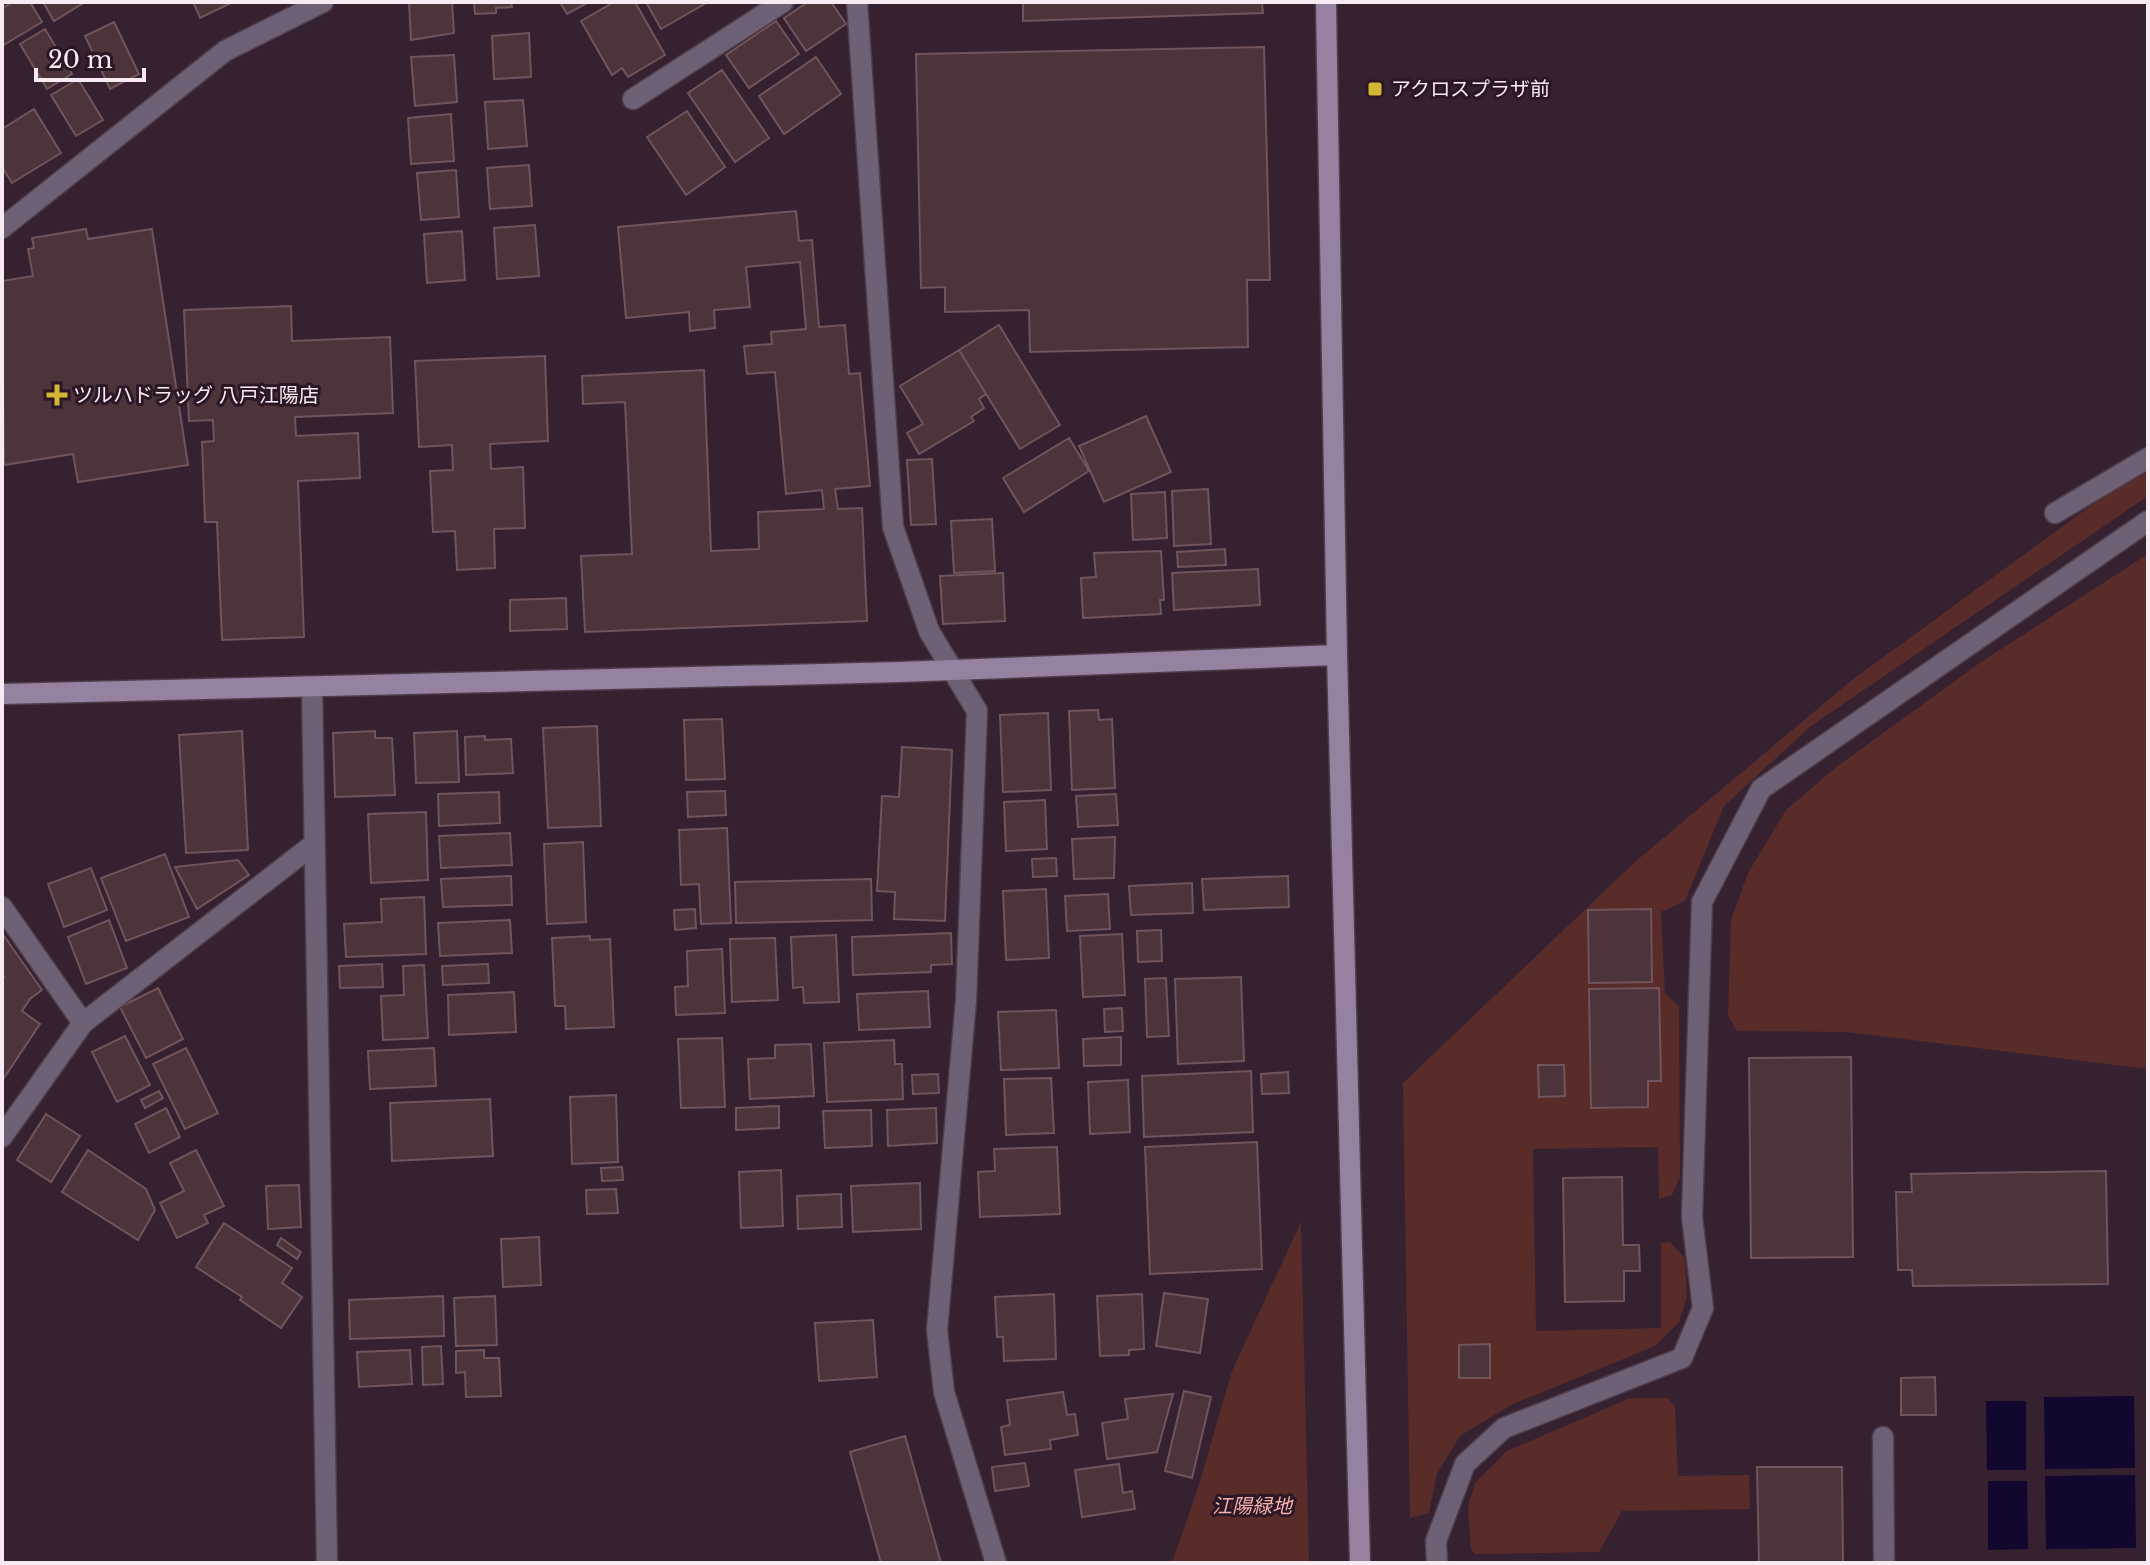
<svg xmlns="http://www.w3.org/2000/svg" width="2150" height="1565" viewBox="0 0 2150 1565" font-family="'Libre Baskerville','Noto Sans JP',serif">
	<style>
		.green { fill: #5a2c29 }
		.water { fill: #12072e }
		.building { fill: #4d333a; stroke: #71545c; stroke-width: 2 }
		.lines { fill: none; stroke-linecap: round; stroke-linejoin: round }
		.lane-casing { stroke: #503d4b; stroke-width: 23 }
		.street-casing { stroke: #503d4b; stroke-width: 23 }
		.secondary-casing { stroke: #503d4b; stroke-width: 23 }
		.lane { stroke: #6e6175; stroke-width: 20 }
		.street { stroke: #6e6175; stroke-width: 20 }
		.secondary { stroke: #9581a0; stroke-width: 20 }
		.poi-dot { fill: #d4b635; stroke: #2b1726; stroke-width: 3 }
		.labels { text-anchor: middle; stroke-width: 6; stroke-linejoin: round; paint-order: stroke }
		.poi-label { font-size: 20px; fill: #f8eaf3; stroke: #2b1726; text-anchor: start }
		.park-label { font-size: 20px; font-style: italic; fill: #f6b0aa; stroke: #2b1726 }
	</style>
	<rect width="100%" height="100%" fill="#352130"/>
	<!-- green -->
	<path class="green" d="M2148,472v24l-337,230 -87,80 -39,95 -24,11 4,82 14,12 1,171 -8,18 -13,4 -1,-52 -125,2 3,182 125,-3v-85l9,-1 15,16 2,39 -8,25 -24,24 -144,59 -51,31 -23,38 -8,39 -19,5 -7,-435 233,-222 216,-181 248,-181z
		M2148,554v515l-301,-37 -110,-1 -9,-15 3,-96 17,-47 38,-63 49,-42 146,-106z
		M1301,1222l8,341h-137l25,-72 35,-120z
		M1630,1398h38l7,9 3,69 71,-1 1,34 -128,2 -23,41 -124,2 -4,-5 -3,-42 7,-24 32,-32z"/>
	<!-- water -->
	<path class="water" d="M2134,1396l1,72 -90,1 -1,-72z
		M1986,1401h40v69h-39z
		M2135,1475l1,73 -90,1 -1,-73z
		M1988,1481h39l1,68 -40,1z"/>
	<!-- building -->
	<path class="building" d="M13,2h17l12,20 -40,24v-38z
		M43,2h42l-31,19z
		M193,2h40l-33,16z
		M409,2h43l2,31 -43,7z
		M474,2h37l1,5 -16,1v5l-21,1z
		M560,2h29l-22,12z
		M614,2h21l30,53 -37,22 -6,-9 -10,7 -31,-54z
		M646,2h62l-47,27z
		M808,2h23l15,22 -40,27 -22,-33z
		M1023,2h239l1,11 -240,8z
		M776,21l23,33 -50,34 -23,-33z
		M114,22l25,52 -29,15 -25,-53z
		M45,29l27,45 -25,15 -27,-45z
		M529,33l2,44 -37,2 -2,-43z
		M1264,47l6,233h-23l1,67 -218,5 -1,-42 -84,2v-25l-24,1 -5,-234z
		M454,55l3,47 -42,4 -4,-49z
		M816,57l25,37 -57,40 -25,-38z
		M722,70l47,68 -34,24 -47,-69z
		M78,79l25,41 -27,16 -25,-41z
		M523,100l4,46 -39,3 -3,-47z
		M34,109l27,44 -49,30 -10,-16v-38z
		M687,111l38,56 -39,28 -39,-58z
		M451,114l3,47 -43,3 -3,-46z
		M529,165l3,41 -42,3 -3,-41z
		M456,170l3,47 -38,3 -4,-47z
		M796,211l3,30 13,-1 7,87 26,-2 4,49 11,-1 10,113 -35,3 3,20 24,-1 5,113 -282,11 -4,-76 51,-2 -7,-152 -42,2 -1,-28 122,-6 7,181 48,-2 -1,-37 66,-3 -2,-19 -36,4 -11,-122 -28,2 -3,-28 28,-2 -1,-12 35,-3 -6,-67 -54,5 4,40 -36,3 1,18 -25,3 -1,-19 -63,6 -8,-91z
		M535,225l4,51 -42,3 -3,-51z
		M86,229l2,10 64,-10 36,236 -110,17 -5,-28 -69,11 -2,-184 31,-5 -5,-27 6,-1 -2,-10z
		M462,231l3,49 -38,3 -3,-49z
		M291,306l1,35 98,-4 3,76 -98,4 1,19 62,-3 2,45 -62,3 6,156 -82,3 -5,-118h-12l-3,-80 12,-1 -1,-21 -24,1 -5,-111z
		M999,325l61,100 -40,24 -61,-99z
		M959,350l27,44 -7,5 5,9 -13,9 3,4 -55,33 -12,-21 16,-9 -23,-38z
		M545,356l3,85 -58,3 1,25 32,-2 2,61 -31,1 1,39 -38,2 -2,-39 -22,1 -3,-61 23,-1 -1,-25 -33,2 -4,-86z
		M1146,416l25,56 -67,30 -25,-56z
		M1069,438l20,33 -65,41 -21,-34z
		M932,459l4,65 -25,1 -4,-65z
		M1208,489l3,55 -37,2 -2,-55z
		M1165,492l2,46 -34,2 -2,-46z
		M992,519l3,52 -41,2 -3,-52z
		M1225,549l1,16 -48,2 -1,-15z
		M1161,551l3,49h-4l1,14 -78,4 -2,-40 15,-1 -2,-24z
		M1258,569l2,36 -86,5 -2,-37z
		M1003,573l2,48 -62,3 -3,-48z
		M566,598l1,31 -57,2v-31z
		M1098,710l1,10 13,-1 3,69 -43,2 -3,-79z
		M1048,713l3,77 -48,2 -3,-77z
		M722,719l3,60 -39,1 -2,-60z
		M597,726l4,100 -53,2 -5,-100z
		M242,731l6,119 -62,3 -7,-118z
		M375,731v7h17l3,57 -60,2 -2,-64z
		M457,731l2,51 -43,1 -2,-50z
		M485,736v4l26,-1 2,34 -47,2 -1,-38z
		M902,747l50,3 -7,171 -51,-2 1,-27 -18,-1 5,-95 17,1z
		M725,791l1,24 -38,2 -1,-25z
		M499,792l1,31 -61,3 -1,-32z
		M1116,794l2,31 -40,2 -2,-31z
		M1045,800l2,49 -41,2 -2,-49z
		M426,812l2,68 -57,3 -3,-69z
		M727,828l4,95 -30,1 -2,-40 -18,1 -2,-55z
		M510,833l2,32 -71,3 -2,-32z
		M1115,837l-1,41 -40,1 -2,-40z
		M583,842l3,80 -39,2 -3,-80z
		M165,854l24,63 -63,24 -25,-63z
		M1056,858l1,18 -24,1 -1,-18z
		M238,860l11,15 -52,34 -22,-42z
		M91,868l16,42 -43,17 -16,-43z
		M511,876l1,29 -69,2 -2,-28z
		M1288,876l1,31 -85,3 -2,-31z
		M871,879l1,41 -136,3 -1,-41z
		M1192,883l1,30 -62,2 -2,-29z
		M1046,889l3,69 -43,2 -3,-69z
		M1108,894l2,35 -43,2 -2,-35z
		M424,897l2,57 -80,3 -2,-33 38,-2 -1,-23z
		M695,909l1,19 -21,2 -1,-20z
		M1651,909l1,73 -63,1 -1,-73z
		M109,920l18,48 -41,16 -18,-47z
		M510,920l2,33 -72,3 -2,-33z
		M1161,930l1,31 -24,1 -1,-31z
		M2,933l40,57 -12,9 -8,12 18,13 -38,57v-105l3,2 -3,-4z
		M951,933l1,31 -21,1v7l-78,3 -1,-38z
		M1122,934l3,61 -42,2 -3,-61z
		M836,935l3,67 -35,1 -1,-16 -10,1 -2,-51z
		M590,936v4l20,-1 4,88 -48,2 -1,-23h-10l-3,-68z
		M775,938l3,62 -46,2 -2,-63z
		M722,949l3,64 -49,2 -1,-28 13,-1 -1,-35z
		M382,964l1,23 -43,1 -1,-22z
		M488,964l1,19 -46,2 -1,-19z
		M424,965l4,73 -45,2 -2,-44 23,-1 -1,-29z
		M1241,977l3,84 -66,3 -3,-85z
		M1166,978l3,58 -22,1 -2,-58z
		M158,988l25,51 -37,19 -26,-51z
		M1659,988l2,93h-13v26l-57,1 -2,-119z
		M928,991l2,36 -71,3 -2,-36z
		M514,992l2,40 -67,3 -1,-40z
		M1122,1008l1,23 -18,1 -1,-23z
		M1056,1010l3,58 -58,2 -3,-58z
		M125,1036l25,49 -33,17 -25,-50z
		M1121,1037v28l-37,1 -1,-27z
		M722,1038l3,69 -44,1 -3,-69z
		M894,1040l1,24h7l1,35 -76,3 -3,-59z
		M811,1044l3,52 -64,3 -2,-40 27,-1v-13z
		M186,1048l32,65 -33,16 -32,-65z
		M434,1048l2,38 -66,3 -2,-38z
		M1851,1057l2,200 -102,1 -2,-200z
		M1538,1065h26l1,31 -26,1z
		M1251,1071l2,61 -109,5 -2,-61z
		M1288,1072l1,21 -27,1 -1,-20z
		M938,1074l1,19 -26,1 -1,-19z
		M1051,1078l3,55 -48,2 -2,-56z
		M1128,1080l2,52 -40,2 -2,-52z
		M159,1091l4,7 -18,10 -4,-8z
		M616,1095l2,67 -46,2 -2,-67z
		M490,1099l3,57 -101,5 -2,-58z
		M779,1106v22l-43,2v-22z
		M166,1108l14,29 -31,16 -14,-29z
		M936,1108l1,35 -49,3 -1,-36z
		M871,1110l1,36 -47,2 -2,-37z
		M46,1114l34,22 -29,46 -34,-22z
		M1257,1142l5,127 -112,5 -5,-127z
		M1057,1147l3,67 -80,3 -2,-45 17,-1 -1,-22z
		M88,1150l58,39 9,21 -17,30 -76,-48z
		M196,1150l28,56 -20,9 4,8 -31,15 -17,-35 24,-12 -14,-28z
		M622,1167l1,13 -21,1 -1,-13z
		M781,1170l2,56 -42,2 -2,-56z
		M2106,1171l2,113 -195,2 -1,-16h-14l-2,-78h16l-1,-18z
		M1622,1177l1,68h16l1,26h-16v30l-59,1 -2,-124z
		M920,1183l1,46 -68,3 -2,-46z
		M299,1185l2,42 -33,2 -2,-43z
		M616,1189l2,24 -31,1 -1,-24z
		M841,1194l1,33 -44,2 -1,-33z
		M224,1223l68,45 -10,15 20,14 -21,31 -41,-28 2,-3 -46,-30z
		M539,1237l2,48 -38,2 -2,-48z
		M281,1238l20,14 -4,7 -20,-14z
		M1164,1293l44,6 -8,54 -44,-7z
		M1054,1294l2,65 -52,2 -1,-24h-6l-2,-40z
		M1142,1294l2,55 -15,1v5l-29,1 -3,-60z
		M443,1296l1,40 -94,3 -1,-39z
		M495,1296l2,49 -41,1 -2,-48z
		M873,1320l4,57 -58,4 -4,-58z
		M1490,1344v34h-31v-33z
		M441,1346l2,38 -20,1 -1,-38z
		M410,1350l2,34 -53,3 -2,-35z
		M484,1350v8h15l2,38 -35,1 -1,-25 -9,1v-22z
		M1935,1377l1,38h-35v-37z
		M1184,1391l27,6 -19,81 -27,-7z
		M1063,1392l4,23 8,-1 3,21 -28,5 1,9 -46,6 -4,-28 9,-2 -3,-25z
		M1173,1394l-16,58 -50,7 -5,-36 26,-4 -3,-20z
		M905,1436l36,127h-60l-31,-111z
		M1025,1463l4,23 -34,5 -3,-24z
		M1119,1464l4,29 9,-2 3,18 -53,8 -7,-47z
		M1757,1467h85l1,96h-84z"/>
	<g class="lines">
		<defs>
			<path id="lane" d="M2055,513l93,-55
				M1883,1437l1,126
				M1437,1563l-1,-22 29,-77 39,-36 178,-70 21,-50 -11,-91 10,-315 59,-113 387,-268"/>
			<path id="street" d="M857,2l36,525 36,104 48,80 -11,289 -29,330 7,62 52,171
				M633,99l150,-97
				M2,228l223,-177 98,-49
				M312,687l15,876
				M2,907l81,116
				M2,1137l81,-114 231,-179"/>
			<path id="secondary" d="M1326,2l11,653 23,908
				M2,694l898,-22 437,-17"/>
		</defs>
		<!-- lane casing -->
		<use href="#lane" class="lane-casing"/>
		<!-- street casing -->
		<use href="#street" class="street-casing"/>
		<!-- secondary casing -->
		<use href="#secondary" class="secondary-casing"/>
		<!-- lane -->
		<use href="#lane" class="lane"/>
		<!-- street -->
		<use href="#street" class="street"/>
		<!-- secondary -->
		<use href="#secondary" class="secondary"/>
	</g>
	<!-- markers -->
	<g class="poi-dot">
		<rect x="1367" y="81" width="16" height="16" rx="4"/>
		<path d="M53 383h8v8h8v8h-8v8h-8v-8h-8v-8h8z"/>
	</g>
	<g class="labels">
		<!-- poi labels -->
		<g class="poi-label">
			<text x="1391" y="96">アクロスプラザ前</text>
			<text x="73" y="402">ツルハドラッグ 八戸江陽店</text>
		</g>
		<!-- park labels -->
		<g class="park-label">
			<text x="1252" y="1513">江陽緑地</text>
		</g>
	</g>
	<!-- border -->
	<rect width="2150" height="1565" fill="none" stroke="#f8eaf3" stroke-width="8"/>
	<!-- scale -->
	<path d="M36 68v12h108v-12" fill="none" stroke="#f8eaf3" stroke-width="4"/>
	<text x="48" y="68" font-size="24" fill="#f8eaf3" stroke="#2b1726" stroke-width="6" paint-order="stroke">20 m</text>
</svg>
